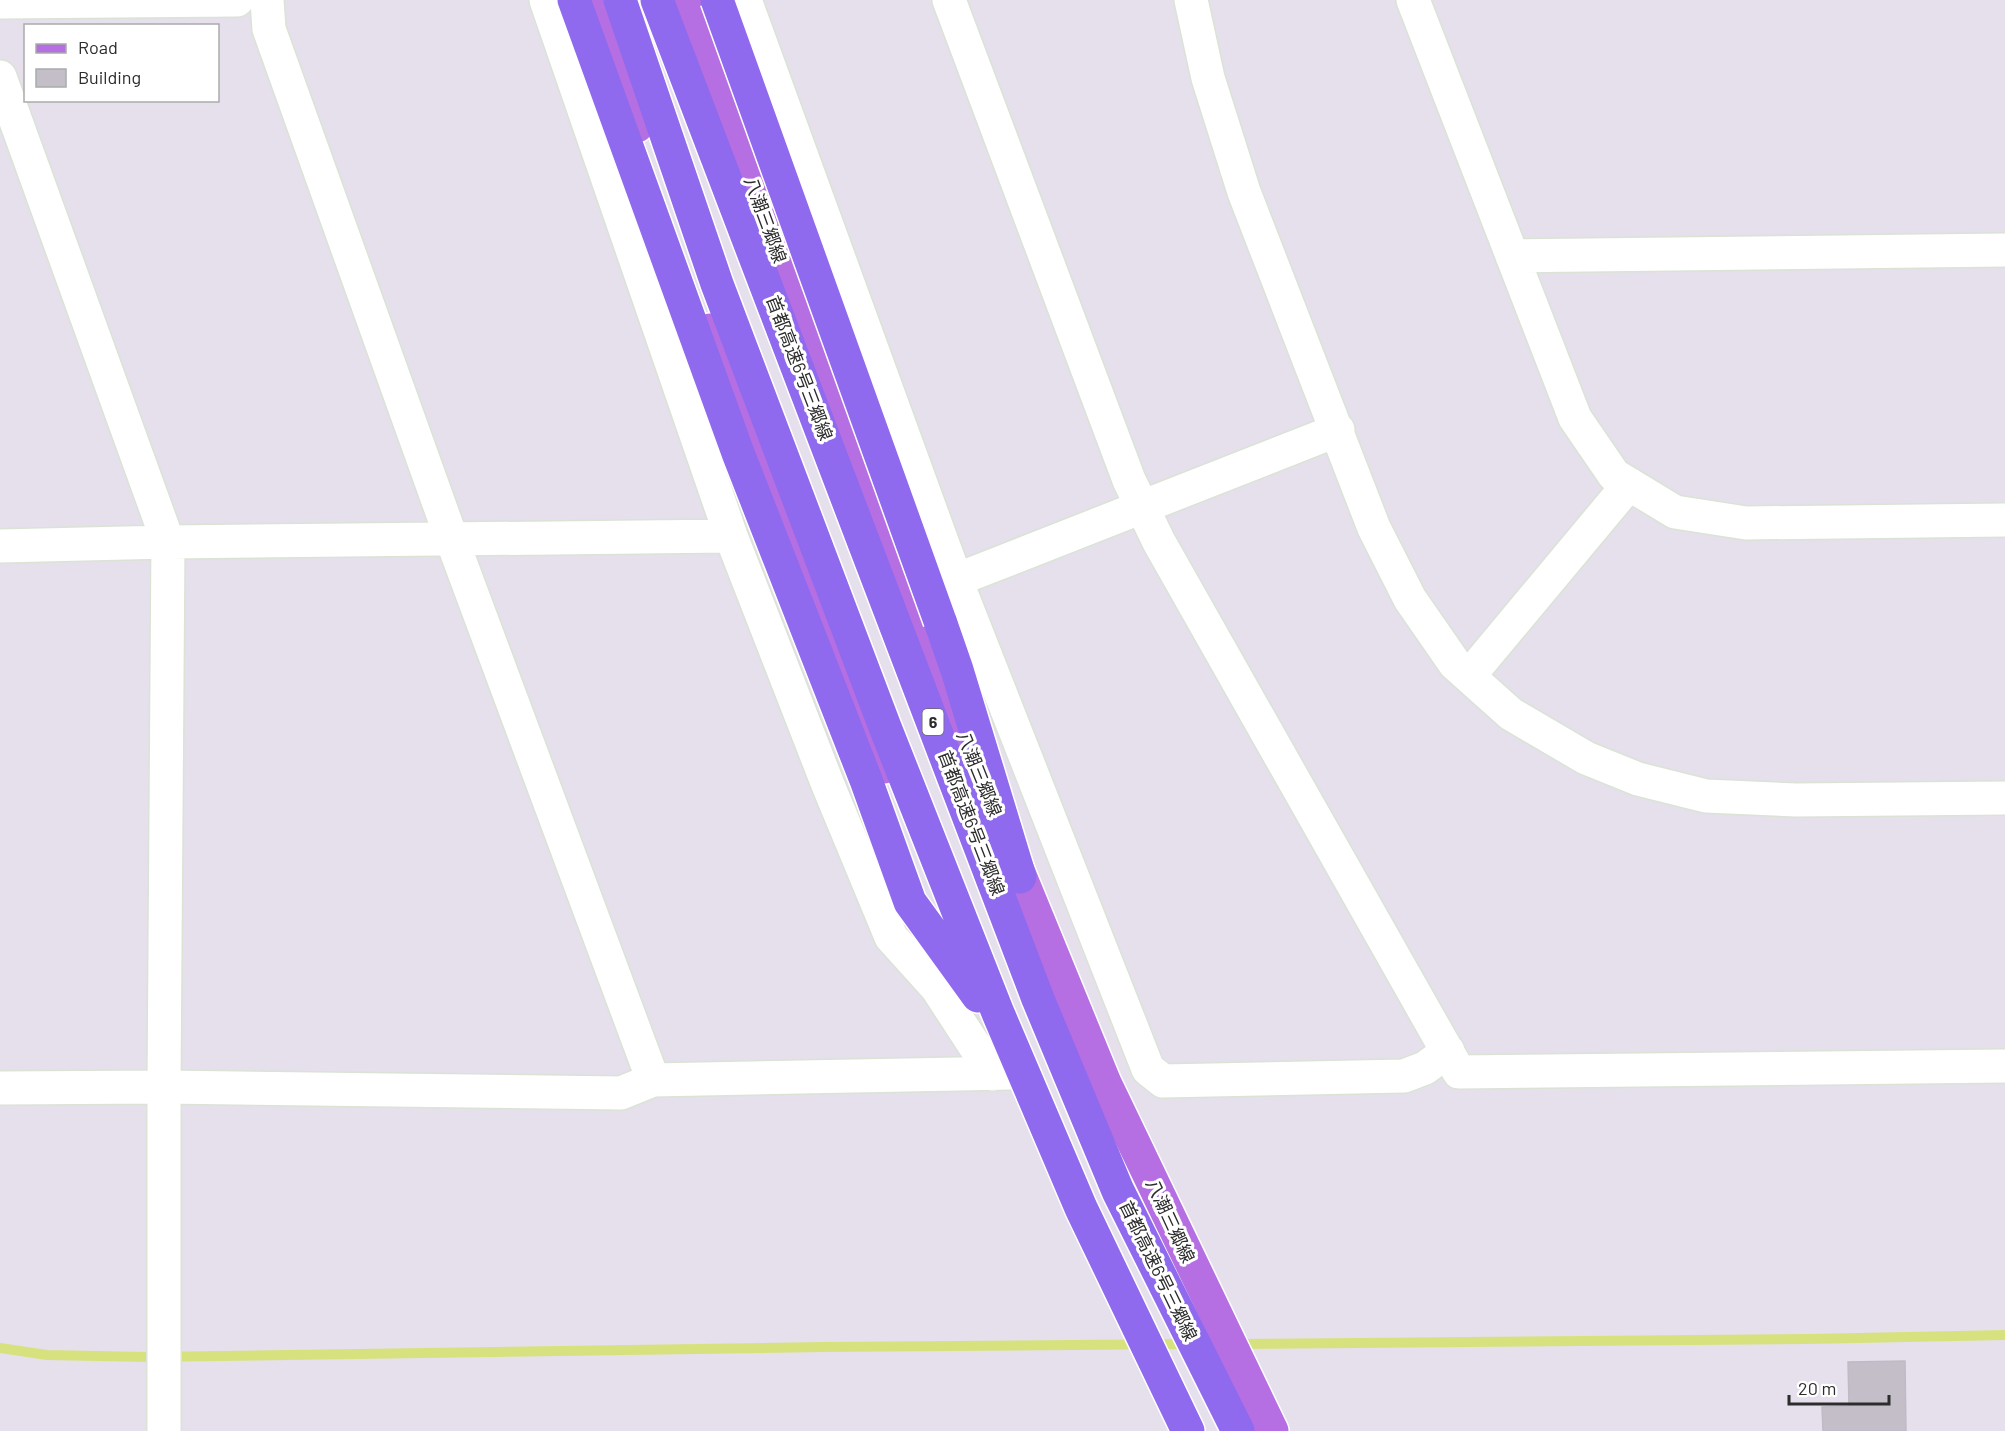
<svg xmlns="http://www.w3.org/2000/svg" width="2005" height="1431" viewBox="0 0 2005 1431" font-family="Barlow,'Noto Sans JP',sans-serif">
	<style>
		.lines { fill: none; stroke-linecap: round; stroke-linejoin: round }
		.stream { stroke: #d7e27f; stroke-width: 10 }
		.building { fill: #c3bec8; stroke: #c0bac7; stroke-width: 1.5 }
		.minor-casing { stroke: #dae3d5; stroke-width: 36 }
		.major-casing { stroke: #fff; stroke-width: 36 }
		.highway-casing { stroke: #fff; stroke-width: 36 }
		.minor { stroke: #fff; stroke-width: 33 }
		.major { stroke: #b66fe2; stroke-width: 33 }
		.highway { stroke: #8f69ee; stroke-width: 33 }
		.highway-bridge-casing { stroke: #fff; stroke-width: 36; stroke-linecap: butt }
		.highway-bridge { stroke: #8f69ee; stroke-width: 33 }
		.labels { text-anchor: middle; stroke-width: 6; stroke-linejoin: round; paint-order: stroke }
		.shield { fill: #fff; stroke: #6b6b6b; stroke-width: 1.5 }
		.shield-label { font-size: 16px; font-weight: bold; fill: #2c2c2c }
		.street-label { font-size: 18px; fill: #2c2c2c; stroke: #fff }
	</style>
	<rect width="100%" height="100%" fill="#e5e0ec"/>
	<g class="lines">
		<!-- stream -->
		<path class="stream" d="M1236,1344l573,-5 196,-4
			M0,1348l47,7 102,2 675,-10 366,-3"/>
	</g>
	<!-- building -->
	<path class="building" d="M1905,1361l1,70h-83l-1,-24 27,-1 -1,-44z"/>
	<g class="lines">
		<defs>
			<path id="minor" d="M267,0l2,29 183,511 201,540
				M546,0l185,536 97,249 63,152 46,51 56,86
				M745,0l211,580 192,489 15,12 241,-5 21,-8 23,-17
				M949,0l180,480 30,62 300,530 546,-6
				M1191,0l17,78 36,114 130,336 36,71 45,65 56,50 75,44 52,21 68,17 90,4 209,-2
				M1413,0l162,418 39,57 61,37 71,11 259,-3
				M0,2l237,-2
				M0,77l168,465 -4,545v344
				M1512,256l493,-6
				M0,546l168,-4 563,-6
				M956,580l382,-150
				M1469,676l160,-192
				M0,1088l164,-1 457,6 32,-13 358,-7"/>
			<path id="major" d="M592,0l45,126
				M687,0l92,260 98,263 90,222
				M710,330l74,194 100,243
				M1010,851l95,232 167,348"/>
			<path id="highway" d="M574,0l164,453 128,327 44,122 68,94
				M620,0l97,284 168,443 113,286 83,195 107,223
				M657,0l381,999 80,192 120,240
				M940,621l17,49 63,207"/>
		</defs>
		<!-- minor casing -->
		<use href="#minor" class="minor-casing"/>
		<!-- major casing -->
		<use href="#major" class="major-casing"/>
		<!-- highway casing -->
		<use href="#highway" class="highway-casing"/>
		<!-- minor -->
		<use href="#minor" class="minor"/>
		<!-- major -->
		<use href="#major" class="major"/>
		<!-- highway -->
		<use href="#highway" class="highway"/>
		<defs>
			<path id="highway-bridge" d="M717,0l223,621"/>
		</defs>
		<!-- highway-bridge casing -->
		<use href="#highway-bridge" class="highway-bridge-casing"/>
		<!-- highway-bridge -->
		<use href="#highway-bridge" class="highway-bridge"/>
	</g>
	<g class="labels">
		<!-- shield labels -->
		<rect class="shield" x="922.5" y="709" width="21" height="26" rx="4.5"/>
		<g class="shield-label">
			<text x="933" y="728">6</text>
		</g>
		<!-- street labels -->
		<g class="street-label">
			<text transform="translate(765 220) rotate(70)" y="6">八潮三郷線</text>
			<text transform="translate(799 368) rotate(69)" y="6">首都高速6号三郷線</text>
			<text transform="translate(979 774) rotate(68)" y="6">八潮三郷線</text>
			<text transform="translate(971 823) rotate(69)" y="6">首都高速6号三郷線</text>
			<text transform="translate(1170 1221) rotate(65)" y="6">八潮三郷線</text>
			<text transform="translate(1158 1271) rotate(64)" y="6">首都高速6号三郷線</text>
		</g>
	</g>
	<!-- legend -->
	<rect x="24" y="24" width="195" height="78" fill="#ffffff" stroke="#ababab" stroke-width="1.5"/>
	<rect x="36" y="44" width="30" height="9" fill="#b66fe2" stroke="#ababab" stroke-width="1.5"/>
	<text x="78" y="54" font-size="18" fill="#2c2c2c">Road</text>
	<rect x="36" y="69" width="30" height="18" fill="#c3bec8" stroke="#ababab" stroke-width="1.5"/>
	<text x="78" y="84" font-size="18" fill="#2c2c2c">Building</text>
	<!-- scale -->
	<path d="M1789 1395v9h100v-9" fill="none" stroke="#2c2c2c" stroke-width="3"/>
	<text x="1798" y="1395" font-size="18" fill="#2c2c2c" stroke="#ffffff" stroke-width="4.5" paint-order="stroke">20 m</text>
</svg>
